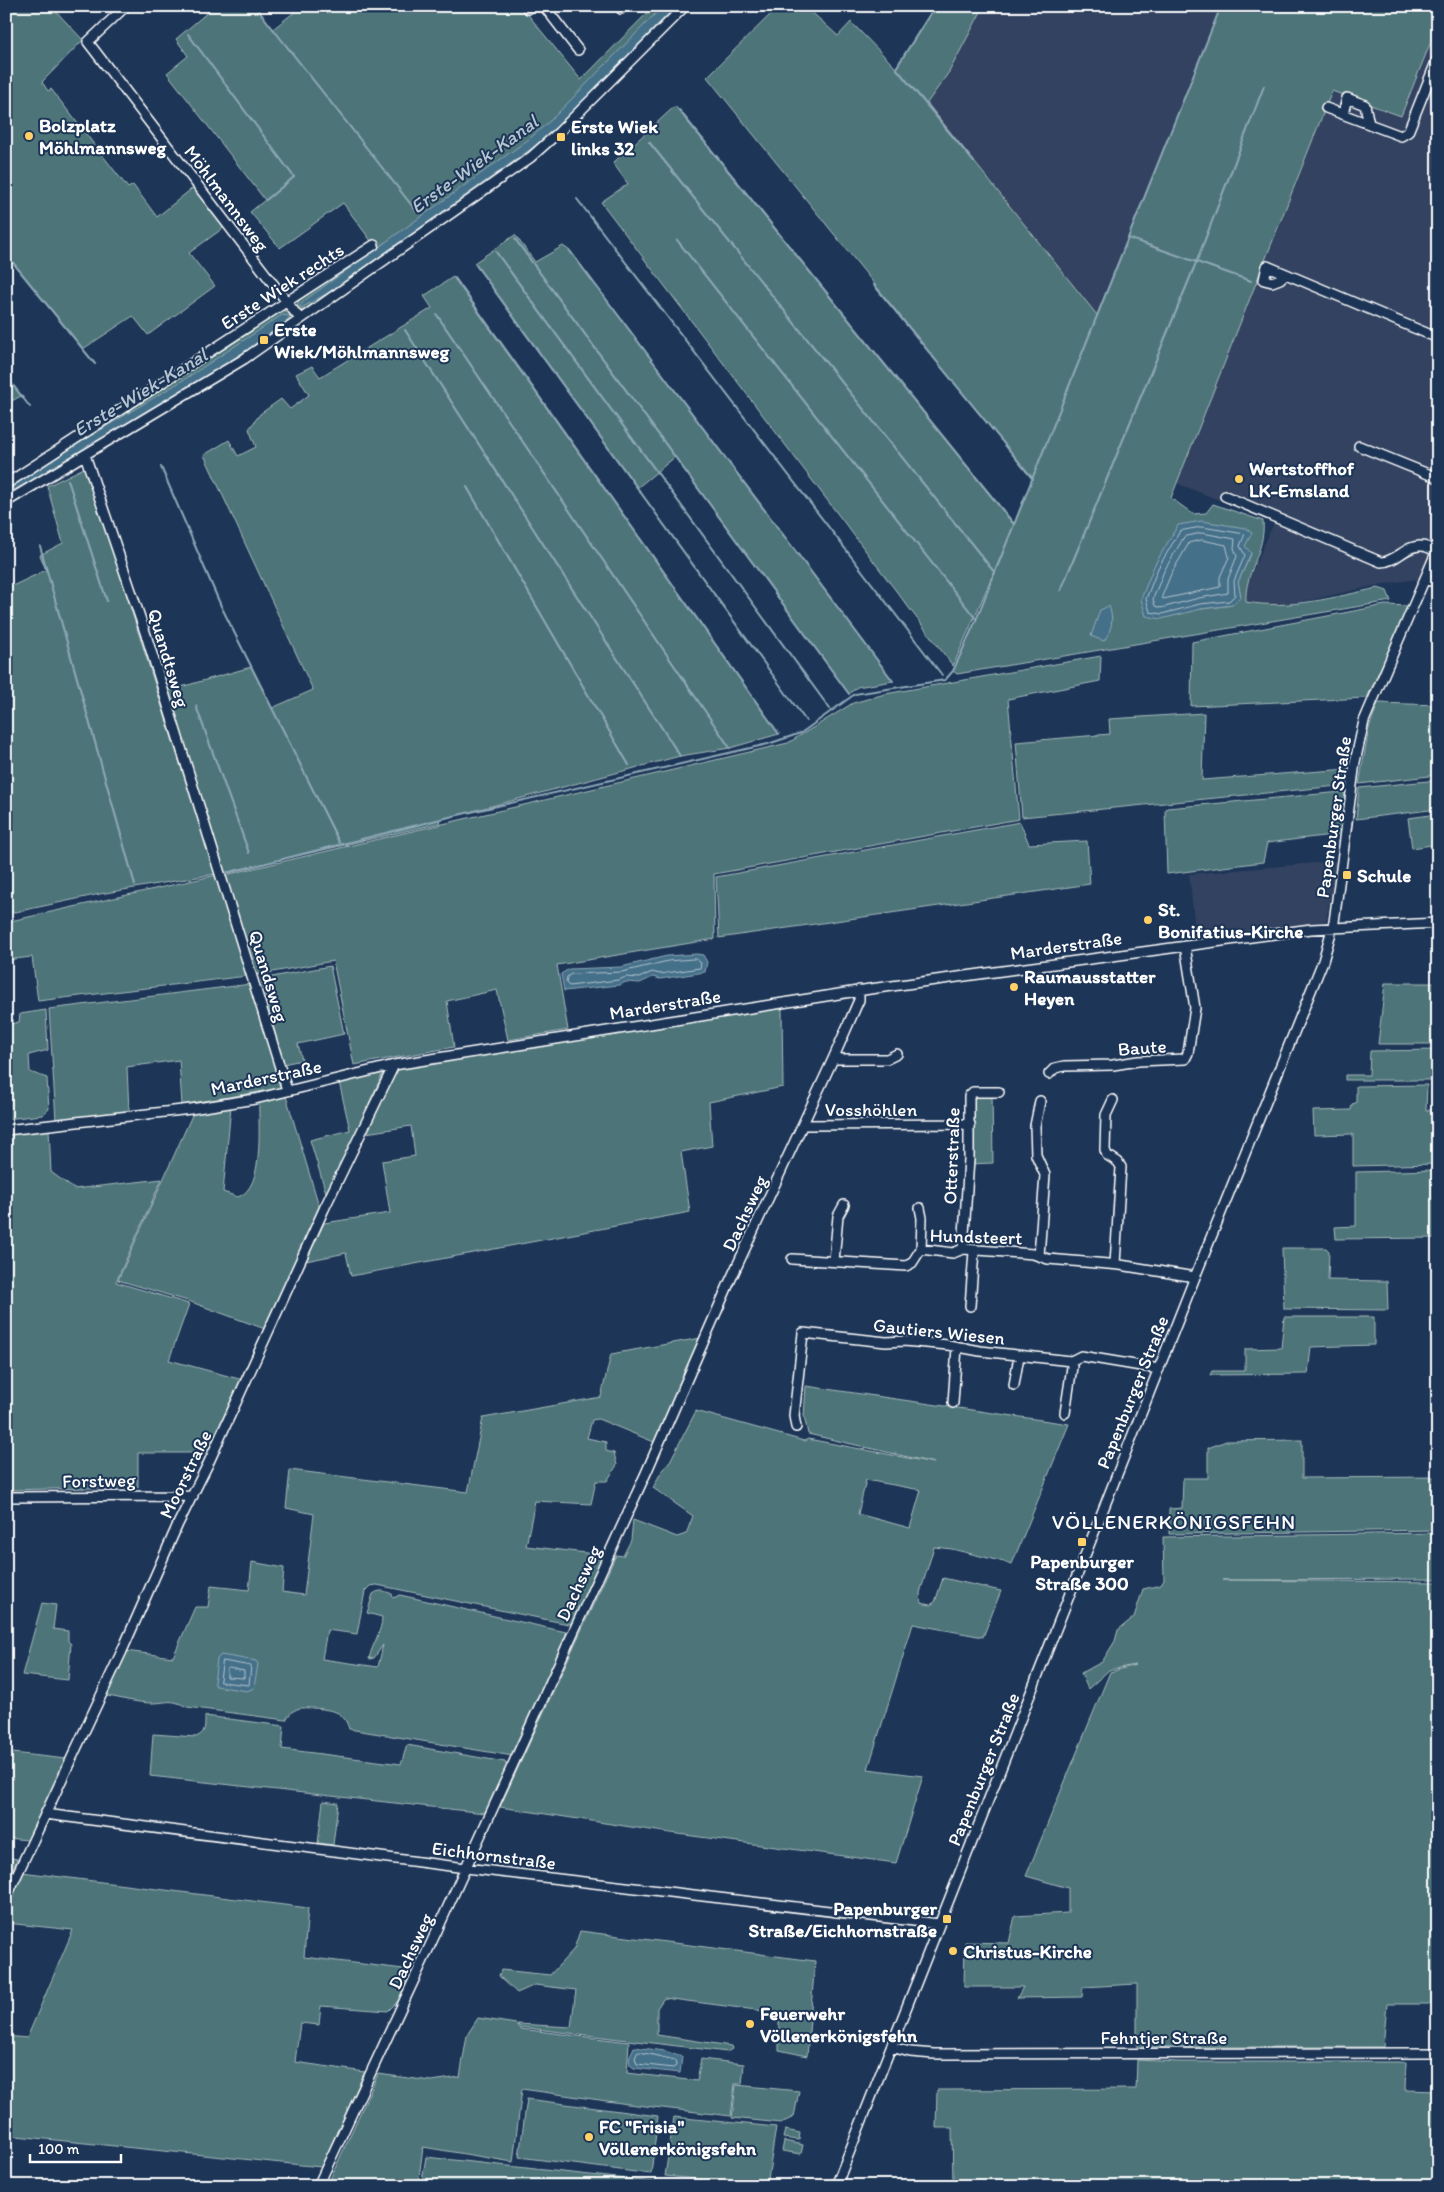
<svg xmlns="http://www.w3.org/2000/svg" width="1444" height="2192" viewBox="0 0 1444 2192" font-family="Itim,sans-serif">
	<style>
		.built { fill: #334260 }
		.green { fill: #4d7579; stroke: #a6babc; fill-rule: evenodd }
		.water { fill: #446f89; stroke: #8fa9b8 }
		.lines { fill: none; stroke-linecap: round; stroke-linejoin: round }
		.shore { stroke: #b4c5d0; stroke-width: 1 }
		.stream { stroke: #8fa9b8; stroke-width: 2 }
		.minor-casing { stroke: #fff; stroke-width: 12 }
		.minor { stroke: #1d3557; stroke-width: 9 }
		.poi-dot { fill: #ffd166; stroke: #1d3557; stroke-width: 2 }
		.labels { text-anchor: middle; stroke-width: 4; stroke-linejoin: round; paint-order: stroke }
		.poi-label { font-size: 19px; font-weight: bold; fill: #fff; stroke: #1d3557; text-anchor: start }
		.street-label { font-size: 19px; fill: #fff; stroke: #1d3557 }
		.water-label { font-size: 20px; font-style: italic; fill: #b4c5d0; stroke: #1d3557 }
		.quarter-label { font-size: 21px; letter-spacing: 1px; fill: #fff; stroke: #1d3557 }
	</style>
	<rect width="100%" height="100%" fill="#1d3557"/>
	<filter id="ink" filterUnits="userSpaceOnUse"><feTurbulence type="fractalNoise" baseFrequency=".02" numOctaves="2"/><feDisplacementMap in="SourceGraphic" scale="10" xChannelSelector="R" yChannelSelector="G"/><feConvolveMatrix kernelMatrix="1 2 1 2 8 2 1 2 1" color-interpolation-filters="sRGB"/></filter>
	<g filter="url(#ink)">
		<!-- built -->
		<path class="built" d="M984,6h237l-124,309 -170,-212 22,-31z
			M1438,24v552l-60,9 -145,32 41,-95 -98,-39 156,-392 69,25z
			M1337,861l-11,60 -130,17 -7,-64z"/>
		<!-- green -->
		<path class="green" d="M6,6h45l32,34 -41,42 6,9 3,-2 77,99 5,-3 24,32 38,-31 31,40 -37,27 26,33 -67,49 -15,-19 -50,33 -77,-95z
			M215,6h40l18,23 29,-23h219l60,74 73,-74h27l-122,123 -3,-2 1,4 -23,19 -231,161 -4,-1 -2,-5 3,-7 73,-50 -4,-5 2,-2 -28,-38 -63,45 -30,-36 15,-12 -98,-127 21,-17 -12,-17z
			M779,6h26l33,30 13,-14 45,46 39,-62h49l-35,66 -22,31 170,212 124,-309h217v18l-37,92 -69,-25 -161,407 22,16 13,-1 7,-9 50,17c3,31 -19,51 -17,81 45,8 88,-5 132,-14l9,3 4,10 -434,73 -4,-3 23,-51 30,-75 -53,121 -352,-464 27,-18 -15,-21 62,-57 339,419 18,-46 -325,-402zM1251,554l-13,28 3,15 -9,8 -31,4z
			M515,235l20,27 28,-16 7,5 323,430 -36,6 -8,7 -174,-237 -38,31 -163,-225z
			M453,277l326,457 -49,14 -50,8 -241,64 1,3 -217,50 -56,-182 84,-24 21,41 41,-18 -109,-235 25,-15 9,16 18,-9 -7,-18 11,-15 21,-15 9,10 19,-14 -13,-21 16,-8 8,11 112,-69 -8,-12z
			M281,310l8,2 3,6 -1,4 -32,23 -253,154v-14z
			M6,376l15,20 -15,8z
			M86,467l129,407 -115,20 -94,20v-325l40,-19 -6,-15 23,-12 -16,-57z
			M1385,605l24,1 -42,92 -176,8 1,-64z
			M1101,656l-1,25 -92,18 11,120 -305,55 1,65 -158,26 11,65 -60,10 -11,-50 -50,11 7,46 -100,18 -21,-104 -77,14 -31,-100 563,-132 65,-40 32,-9z
			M1378,703l60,2v70l-79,9 10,-56z
			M1204,713l-2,67 146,-11v16l-326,32 -6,-75 94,-8 -1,-15z
			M1438,780v29l-82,10 3,-31z
			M1342,792l4,3 -6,39 -73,9 -4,19 -96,12 -2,-63 2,-3z
			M1438,814v30l-26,4 -4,-30z
			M1020,822l9,22 58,-3 3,43 -371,54 -3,-61z
			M217,875l30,101 -209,25 -6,-44 -26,3v-38z
			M330,966l14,68 -46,10 4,16 -19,4 -22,-85z
			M1385,983h53v61h-60z
			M251,984l30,104 -99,17 -3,-45 -52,7 2,44 -73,9 -7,-111z
			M782,1008l1,79 -74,15 3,44 -31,6 9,60 -339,64 -5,-23 -40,8 18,-38 66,-10 -8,-52 33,-5 -4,-30 -45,7 28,-60 4,-5z
			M46,1010l2,40 -19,5 1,17 17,6 2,31 -7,6 -36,4v-94l13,-3 1,-8z
			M1438,1050v30h-93v-5h24l1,-24z
			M383,1073l-56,123 -17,-56 40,-10 -11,-48z
			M1427,1085l-1,25h12v54l-85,2v-32l-39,1 -1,-24 38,-1 1,-6 4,-1v-17z
			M992,1092l1,71 -24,1 1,-70z
			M286,1096l34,113 -55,120 -74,-27 -73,-22 75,-167 38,-7 -8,86 15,5c27,-9 20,-72 21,-95z
			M49,1128l2,44 23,17 88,-10 -46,103 73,22 -20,56 74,20 -35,73h-70v34l-132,3v-354z
			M1438,1170v68l-102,1 -1,-12 21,-1v-54z
			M1282,1248h44l3,3 -1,29 59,1 1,29 -104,-1z
			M1284,1317h90v28l-63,2 -3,27 -98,1 2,-4h33v-22l36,-1z
			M701,1338l-47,104 -56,-23 -6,1 -5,18 19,4v9l8,2 3,12 -10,16h-11l-5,23 -56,-3 -9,45 77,9 -29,68 -6,1 -191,-39 -7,1 -5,5 -8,43 -30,-4 -5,29 56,8 5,-22 -9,13 -5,1c3,-15 13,-27 13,-42l-15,-4 6,-19c7,-5 12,-3 19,0l1,4 7,-3 166,37v5l-53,119 -164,-27c-2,-7 -5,-12 -11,-16 -7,-4 -34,-7 -41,-4 -5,2 -9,7 -11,11l-99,-13c-17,-9 -19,-4 -35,-4 -15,0 -31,-5 -45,-7l18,-45 48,6 22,-50h13l3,-21 38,4 3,-28 32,6 -2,24 22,3 10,-81 -28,-6 4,-38 178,22 15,-74 118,-21 10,-43z
			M806,1386l263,38 -57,140 -60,-15 -18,-2 -14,46 1,10 9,2 5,-3 8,-24 58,13 -18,46 -70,-13 -45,145 55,7 -27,87 -226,-30 -170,-26 116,-252 7,1 8,-16 2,-20 44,17 9,-3 7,-18 -40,-28 7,-14 9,-11 27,-52 108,30 4,-2 126,24 -126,-29 -4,-18zM866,1480l55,10 -11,38 -52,-14z
			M1302,1440v38l136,-1v53l-269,4v-25l13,-1 1,-30h25v-30l18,-7z
			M1438,1533v46l-216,1 216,2v422h-51l-4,43h-246v-63l-54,3 -1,10 -65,1 6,-11h-59l1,-45 44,1 6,-27 53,-3v-25l-42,-12 84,-204 25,-7 -26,5 -21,19 -7,-16 21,-11 13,-21 3,-11 16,-13 9,-28 18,-4 3,-5 -1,-43z
			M42,1603l14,2 -3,24 15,2v10l3,3 -3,36 -46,-5z
			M205,1716l79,10 -2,23 119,15 6,-19 98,17 2,5 -22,46 -335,-37 3,-42 43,3c10,-4 9,-11 9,-21z
			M13,1753l53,6 -38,81 -22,-2v-73z
			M323,1801l15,2 -5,42 -15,-2z
			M6,1857l11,2 -11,24z
			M22,1872l286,36 -4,49 108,13 -14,31 -10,10 -67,-5 -2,19 -19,-2 -5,39 70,10 -44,95 -315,-32v-99l21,2 46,-108 -67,-7v-17z
			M580,1931l235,30 -8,95 -28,-6v-37l-115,-15 -7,10v27l74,11 1,3 -5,3 -207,-25 -3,-3 54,3 5,-37 -41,-5 -18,8 -18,-17 2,-6 49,5 24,-26z
			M478,2018l38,6 4,5 109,13 -2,31 70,8 4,-22 43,5 -2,20h-7l-4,32 -103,-12 -106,-15 -9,73 -90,-15 -5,39h-91l51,-112 53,7 29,-4 7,-42z
			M1137,2060l42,2h227l-1,28 33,1v95h-485l-1,-58h-16l1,-38 199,-1z
			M736,2085l63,6 -5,26 -13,6 -49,-5z
			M527,2099l131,17 -7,58 -132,-17z
			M674,2117l102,10 -9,59 -102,-10z
			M785,2130l15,3 -1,7 -16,-2z
			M784,2141l19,4 -2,9 -19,-3z
			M426,2157l237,26 7,3h-249z"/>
		<!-- water -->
		<path class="water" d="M663,6h13l-121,123 -24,20 -203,144 -27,15 -1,-2 5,-6 224,-161 22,-19z
			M282,315l8,1 -7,9 -51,35 -226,137v-10l182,-110z
			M1202,521l43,7 7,5 -7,13 6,7 -13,29 3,15 -9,8 -31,4 -40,10 -15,-3 -5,-17 13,-33 24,-41z
			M1109,606c5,14 3,23 -5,35l-13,-5 9,-26z
			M697,954l6,1 4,7 -2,10 -45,7 -7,-2 -13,6 -14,-1 -7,3 -55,6 -3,-17 8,-5 52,-2 46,-11z
			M221,1655l35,6 2,3 -4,24 -7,3 -31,-5 -2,-3 3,-24z
			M634,2047l31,4 17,6 -2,16 -46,-5 -4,-3 -1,-7z"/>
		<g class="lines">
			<!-- shore -->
			<path class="shore" d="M1202,527l43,7 -5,12 5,9 -11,26 1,14 -6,6 -29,3 -38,10 -12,-2 -4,-13 12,-31 22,-37z
				M1202,533l33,6 -1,9 3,8 -9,23v14l-29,5 -38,10 -6,-2 -2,-7 11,-28 20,-34z
				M1202,540l24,5 3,12 -9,20v10l-57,12 -1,-3 9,-22 18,-31z
				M696,959l5,4 -1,5 -40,6 -8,-2 -13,6 -13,-1 -8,3 -49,6 -3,-3 1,-6 4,-3 51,-2 46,-11z
				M223,1661l28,5 -2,19 -29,-3z
				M229,1668l15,3v7l-17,-1v-7z
				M640,2052l35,8 1,6 -3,2 -36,-4 -2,-6 2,-5z"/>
			<!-- stream -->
			<path class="stream" d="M255,6l162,206
				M935,6l-39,62 78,94
				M1221,6l-93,232 123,43
				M188,34l106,143 -28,23
				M679,110l335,414
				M649,142l346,431
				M577,199l365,476
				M515,239l334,455
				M677,240l299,379
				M570,251l323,430
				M496,252l334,457
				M6,254l89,110
				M6,264l5,-4
				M476,265l330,456
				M455,278l324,456
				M874,285l159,194
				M437,315l293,433
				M405,330l275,426
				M6,376l24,31
				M161,467l60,139 118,236
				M68,480l39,121
				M467,487l162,278
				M40,546l95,339
				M1061,590l135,-327 68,-177
				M196,706l53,147
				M227,873l218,-55 323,-74 33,-11 54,-39 90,-14 8,-9 23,-51 152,-382"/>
			<defs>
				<path id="minor" d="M126,6l-38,36 212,277
					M544,6l34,44
					M619,6l2,3
					M528,9l2,-3
					M1326,108l75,28 7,-4 30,-75
					M1343,114l4,-16 18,7 4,19
					M1285,274l-5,5 -8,3 -8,-2 3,-14 171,72
					M1359,446l79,32
					M85,455l62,183 140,452
					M6,484l368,-239
					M1225,496l156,66c15,0 25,-17 40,-16 5,0 11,3 15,5
					M6,502l238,-143 287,-202 28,-25 126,-126
					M1425,580l13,2
					M833,1059h54l10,-5
					M1049,1074l6,-6 9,-2 49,-1 25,-4 47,-2 3,-6 7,-45 -10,-62
					M1113,1100l-7,15 -1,35 2,5 11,7 3,5 -6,97
					M803,1125l167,-1
					M6,1130l185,-21 64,-10 139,-34 476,-76 441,-60 127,-6
					M920,1208l2,10 -1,31
					M963,1249l6,-90v-63l4,-4h26
					M1039,1256l6,-81 -9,-20 -1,-29 5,-25
					M792,1259l114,7 6,-3 9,-14 32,4 10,-4 70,5 15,5 72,6 75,12
					M834,1261l4,-45 6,-11
					M970,1306l4,-55
					M1014,1385l5,-29
					M953,1403l4,-56
					M1065,1413l7,-46 -1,-6
					M796,1427l-2,-11 9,-83 83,9 18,-1 44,4 32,6 91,10 10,-5 78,13
					M6,1497l187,-1
					M45,1814l421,54 473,56
					M6,1898l116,-247 56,-127 30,-60 116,-255 70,-144
					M891,2047l19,5 24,2 504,-1
					M318,2186l122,-262 206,-451 84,-192 103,-222 26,-59v-10
					M836,2186l359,-909 128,-316 11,-39 21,-160 9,-41 74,-173"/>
			</defs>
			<!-- minor casing -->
			<use href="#minor" class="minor-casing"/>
			<!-- minor -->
			<use href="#minor" class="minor"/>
		</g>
	</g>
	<!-- markers -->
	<g class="poi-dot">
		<circle cx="29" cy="136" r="5"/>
		<rect x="556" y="132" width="10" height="10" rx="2.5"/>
		<rect x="259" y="335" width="10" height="10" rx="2.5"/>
		<circle cx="1239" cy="479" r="5"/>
		<rect x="1342" y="870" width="10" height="10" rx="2.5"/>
		<circle cx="1148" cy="920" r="5"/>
		<circle cx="1014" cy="987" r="5"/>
		<rect x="1077" y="1537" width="10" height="10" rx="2.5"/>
		<rect x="942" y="1914" width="10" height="10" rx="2.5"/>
		<circle cx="953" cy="1951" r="5"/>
		<circle cx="750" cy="2024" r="5"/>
		<circle cx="589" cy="2137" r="5"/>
	</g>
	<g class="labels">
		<!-- poi labels -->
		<g class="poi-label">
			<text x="39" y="132">Bolzplatz<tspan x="39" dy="22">Möhlmannsweg</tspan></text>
			<text x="571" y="133">Erste Wiek<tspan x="571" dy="22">links 32</tspan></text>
			<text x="274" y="336">Erste<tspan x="274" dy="22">Wiek/Möhlmannsweg</tspan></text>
			<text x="1249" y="475">Wertstoffhof<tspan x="1249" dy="22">LK-Emsland</tspan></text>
			<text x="1357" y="882">Schule</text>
			<text x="1158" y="916">St.<tspan x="1158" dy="22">Bonifatius-Kirche</tspan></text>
			<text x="1024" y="983">Raumausstatter<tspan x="1024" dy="22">Heyen</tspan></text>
			<text x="1082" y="1568" text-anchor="middle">Papenburger<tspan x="1082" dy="22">Straße 300</tspan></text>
			<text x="937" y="1915" text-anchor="end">Papenburger<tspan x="937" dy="22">Straße/Eichhornstraße</tspan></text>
			<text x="963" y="1958">Christus-Kirche</text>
			<text x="760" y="2020">Feuerwehr<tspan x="760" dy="22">Völlenerkönigsfehn</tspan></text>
			<text x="599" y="2133">FC "Frisia"<tspan x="599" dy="22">Völlenerkönigsfehn</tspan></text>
		</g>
		<!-- street labels -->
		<g class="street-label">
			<text transform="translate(227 198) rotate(53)" y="7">Möhlmannsweg</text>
			<text transform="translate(282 286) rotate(-33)" y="7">Erste Wiek rechts</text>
			<text transform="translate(169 658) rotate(73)" y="7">Quandtsweg</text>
			<text transform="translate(1333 817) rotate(-82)" y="7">Papenburger Straße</text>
			<text transform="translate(1066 945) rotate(-8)" y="7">Marderstraße</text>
			<text transform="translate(269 976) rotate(73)" y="7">Quandsweg</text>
			<text transform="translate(665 1004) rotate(-9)" y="7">Marderstraße</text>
			<text transform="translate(1142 1047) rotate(-4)" y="7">Baute</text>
			<text transform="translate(266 1077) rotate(-12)" y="7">Marderstraße</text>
			<text x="871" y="1116">Vosshöhlen</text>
			<text transform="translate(951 1156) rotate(-88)" y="7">Otterstraße</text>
			<text transform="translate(744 1213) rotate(-65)" y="7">Dachsweg</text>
			<text transform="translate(976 1236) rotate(2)" y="7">Hundsteert</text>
			<text transform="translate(939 1331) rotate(6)" y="7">Gautiers Wiesen</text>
			<text transform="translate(1132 1392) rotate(-68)" y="7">Papenburger Straße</text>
			<text transform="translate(185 1474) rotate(-64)" y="7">Moorstraße</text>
			<text transform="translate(99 1480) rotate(-1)" y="7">Forstweg</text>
			<text transform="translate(578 1583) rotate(-65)" y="7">Dachsweg</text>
			<text transform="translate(983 1769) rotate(-68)" y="7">Papenburger Straße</text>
			<text transform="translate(494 1855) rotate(7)" y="7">Eichhornstraße</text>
			<text transform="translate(410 1951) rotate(-65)" y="7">Dachsweg</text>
			<text x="1164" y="2044">Fehntjer Straße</text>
		</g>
		<!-- water labels -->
		<g class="water-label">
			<text transform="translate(474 164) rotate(-36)" y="7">Erste-Wiek-Kanal</text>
			<text transform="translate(140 392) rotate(-31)" y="7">Erste-Wiek-Kanal</text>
		</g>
		<!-- quarter labels -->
		<g class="quarter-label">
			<text x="1174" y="1529">VÖLLENERKÖNIGSFEHN</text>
		</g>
	</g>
	<!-- margin -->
	<rect width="1444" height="2192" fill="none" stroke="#1d3557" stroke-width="25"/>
	<rect x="12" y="12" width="1419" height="2167" fill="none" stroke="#fff" stroke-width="2" filter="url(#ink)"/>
	<!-- scale -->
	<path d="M30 2154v8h91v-8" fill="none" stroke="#ffffff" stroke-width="2.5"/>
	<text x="38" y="2154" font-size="15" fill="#ffffff" stroke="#1d3557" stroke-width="4" paint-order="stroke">100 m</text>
</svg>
